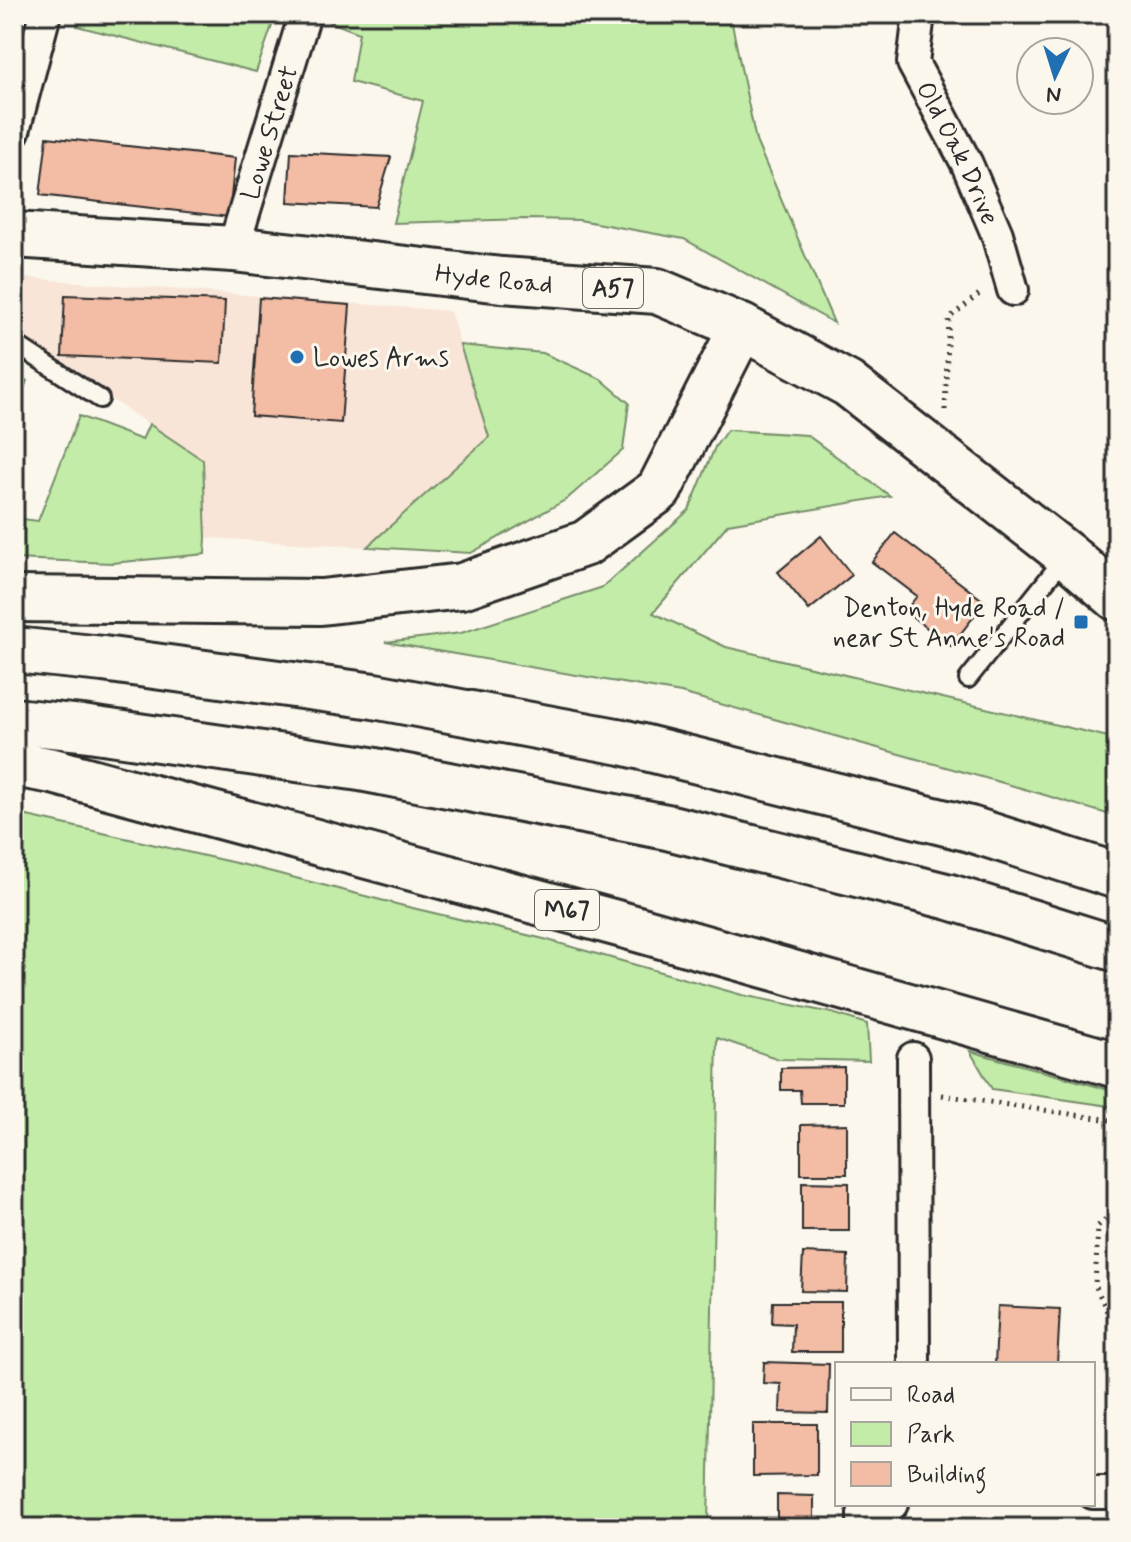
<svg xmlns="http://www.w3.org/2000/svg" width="1131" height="1542" viewBox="0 0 1131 1542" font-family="Mynerve,sans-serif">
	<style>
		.built { fill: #f8e5d7 }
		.green { fill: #c2eca8; stroke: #768c6a; stroke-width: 2 }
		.building { fill: #f2bca5; stroke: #2b2b2b; stroke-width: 2 }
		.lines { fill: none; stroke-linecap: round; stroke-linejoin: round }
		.service-casing { stroke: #2b2b2b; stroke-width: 22 }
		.minor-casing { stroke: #2b2b2b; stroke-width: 36 }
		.primary-casing { stroke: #2b2b2b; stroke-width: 50 }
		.motorway-casing { stroke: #2b2b2b; stroke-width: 50 }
		.path { stroke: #2b2b2b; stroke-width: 5; stroke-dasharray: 2 6; stroke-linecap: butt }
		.service { stroke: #fbf7ec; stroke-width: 16 }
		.minor { stroke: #fbf7ec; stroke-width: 30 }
		.primary { stroke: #fbf7ec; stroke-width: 44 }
		.motorway { stroke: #fbf7ec; stroke-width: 44 }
		.poi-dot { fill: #1f6fb2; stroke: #fbf7ec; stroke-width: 3 }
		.labels { text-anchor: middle; stroke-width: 6; stroke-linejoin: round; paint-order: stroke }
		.shield { fill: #fbf7ec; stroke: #696865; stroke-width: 2 }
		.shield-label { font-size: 24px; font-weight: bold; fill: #2b2b2b }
		.street-label { font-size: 26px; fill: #2b2b2b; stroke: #fbf7ec }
		.poi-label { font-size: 26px; fill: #2b2b2b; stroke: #fbf7ec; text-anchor: start }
	</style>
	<rect width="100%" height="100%" fill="#fbf7ec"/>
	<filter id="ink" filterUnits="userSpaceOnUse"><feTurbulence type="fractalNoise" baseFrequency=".0125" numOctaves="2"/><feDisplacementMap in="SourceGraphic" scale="16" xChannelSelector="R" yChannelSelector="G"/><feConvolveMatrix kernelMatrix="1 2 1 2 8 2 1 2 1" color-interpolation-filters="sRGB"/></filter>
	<g filter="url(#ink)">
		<!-- built -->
		<path class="built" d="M14,277l436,34 39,126 -122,110 -161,-9 -3,-78 -189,-125z"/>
		<!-- green -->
		<path class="green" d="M80,14h196l-20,58 -179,-46z
			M310,14h420l26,127 78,182 -150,-84 -105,-19 -53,-1 -133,4 30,-122 -72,-19 8,-49z
			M460,345l83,8 58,26 28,24 -6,47 -56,49 -96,54 -104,-6 122,-110z
			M14,372l13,9 -13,34z
			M79,416l63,24 7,-16 54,36 3,78 -1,16 -93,9 -98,-4v-41l24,3z
			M727,430l80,5 83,61 -162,28 -75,89 73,34 391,92v78l-89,-27 -347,-97 -296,-51 76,-9 142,-46 86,-77 26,-63z
			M14,813l235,53 155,40 140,33 198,56 90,18 35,11 2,37 -90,-2 -62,-21 -9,490h-694z
			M970,1051l147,41v15l-125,-18z"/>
		<!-- building -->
		<path class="building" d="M47,137l188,21 -6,59 -189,-22z
			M291,152l100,5 -15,50 -88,-5z
			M65,295l160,6 -3,62 -160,-7z
			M259,298l91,7 -9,118 -90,-7z
			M895,533l90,69 -34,44 -46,-35 12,-15 -45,-34z
			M821,536l31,39 -43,35 -31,-38z
			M844,1067v36h-43l-1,-13h-19v-22z
			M847,1124v50h-46v-49z
			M802,1182l47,1v48h-47z
			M803,1253l45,2 -1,37 -46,-1z
			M773,1302h68v50h-49l1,-28 -21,-1z
			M998,1306l62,3 -3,55h-62z
			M764,1362l65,2 -1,49 -48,-1 1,-28 -18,-1z
			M753,1424h64v51l-64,1z
			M777,1495l37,1v32h-37z"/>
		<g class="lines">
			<defs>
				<path id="service" d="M14,343l86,56
					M968,679l98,-123"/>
				<g id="minor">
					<path id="s1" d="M919,14l-6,49 54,101 30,70 16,56"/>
					<path d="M14,131l31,-117"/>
					<path id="s2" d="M233,249l72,-235"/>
					<path d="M913,1058l1,306"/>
					<path d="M1093,1493h24"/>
					<path d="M863,1528v-14l29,-10"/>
				</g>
				<g id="primary">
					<path id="s3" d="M14,235l219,14 269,31 155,11 85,36 106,57 219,171 50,43"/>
				</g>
				<path id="motorway" d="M14,599l307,3 141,-16 124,-43 73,-53 83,-163
					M14,650l89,9 271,37 248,46 348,87 147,47
					M14,721l68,7 278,40 307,59 283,70 167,52
					M14,764l39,7 574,155 490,139"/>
			</defs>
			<!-- service casing -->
			<use href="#service" class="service-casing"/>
			<!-- minor casing -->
			<use href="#minor" class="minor-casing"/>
			<!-- primary casing -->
			<use href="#primary" class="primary-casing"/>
			<!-- motorway casing -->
			<use href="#motorway" class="motorway-casing"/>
			<!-- path -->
			<path class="path" d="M945,410l4,-92 33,-26
				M942,1095l175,26
				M1117,1208l-19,18 -3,59 15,33 7,6"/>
			<!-- service -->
			<use href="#service" class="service"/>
			<!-- minor -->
			<use href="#minor" class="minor"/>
			<!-- primary -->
			<use href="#primary" class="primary"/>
			<!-- motorway -->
			<use href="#motorway" class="motorway"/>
		</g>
	</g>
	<!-- markers -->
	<g class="poi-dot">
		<circle cx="297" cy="357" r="8"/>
		<rect x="1073" y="614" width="16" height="16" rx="4"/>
	</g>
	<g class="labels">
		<!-- shield labels -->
		<g class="shield">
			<rect x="583" y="268" width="60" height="40" rx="6"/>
			<rect x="535" y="890" width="64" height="40" rx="6"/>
		</g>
		<g class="shield-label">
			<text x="613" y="296">A57</text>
			<text x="567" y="918">M67</text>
		</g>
		<!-- street labels -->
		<g class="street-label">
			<text dy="9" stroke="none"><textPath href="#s2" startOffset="122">Lowe Street</textPath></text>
			<text dy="9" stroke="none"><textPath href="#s1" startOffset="150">Old Oak Drive</textPath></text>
			<text dy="9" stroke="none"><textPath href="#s3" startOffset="482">Hyde Road</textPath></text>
		</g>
		<!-- poi labels -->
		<g class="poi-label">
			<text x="313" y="366">Lowes Arms</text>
			<text x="1065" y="616" text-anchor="end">Denton, Hyde Road /<tspan x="1065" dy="30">near St Anne's Road</tspan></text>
		</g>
	</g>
	<!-- margin -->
	<rect width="1131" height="1542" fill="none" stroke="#fbf7ec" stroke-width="48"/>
	<rect x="24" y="24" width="1083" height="1494" fill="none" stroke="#2b2b2b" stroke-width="3" filter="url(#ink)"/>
	<!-- legend -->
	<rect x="835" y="1362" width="260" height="144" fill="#fbf7ec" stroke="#a8a59f" stroke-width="2"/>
	<rect x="851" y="1388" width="40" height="12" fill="#fbf7ec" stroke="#a8a59f" stroke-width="2"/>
	<text x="907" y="1402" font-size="24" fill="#2b2b2b">Road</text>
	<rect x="851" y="1422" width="40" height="24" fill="#c2eca8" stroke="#a8a59f" stroke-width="2"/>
	<text x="907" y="1442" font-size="24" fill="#2b2b2b">Park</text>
	<rect x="851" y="1462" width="40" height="24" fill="#f2bca5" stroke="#a8a59f" stroke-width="2"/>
	<text x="907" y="1482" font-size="24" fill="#2b2b2b">Building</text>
	<!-- north arrow -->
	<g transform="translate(1055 76) rotate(184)"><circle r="38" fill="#fbf7ec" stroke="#a8a59f" stroke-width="2"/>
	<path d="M0-6L14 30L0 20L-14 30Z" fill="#1f6fb2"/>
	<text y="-12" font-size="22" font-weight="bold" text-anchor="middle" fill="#2b2b2b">N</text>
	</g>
</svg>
